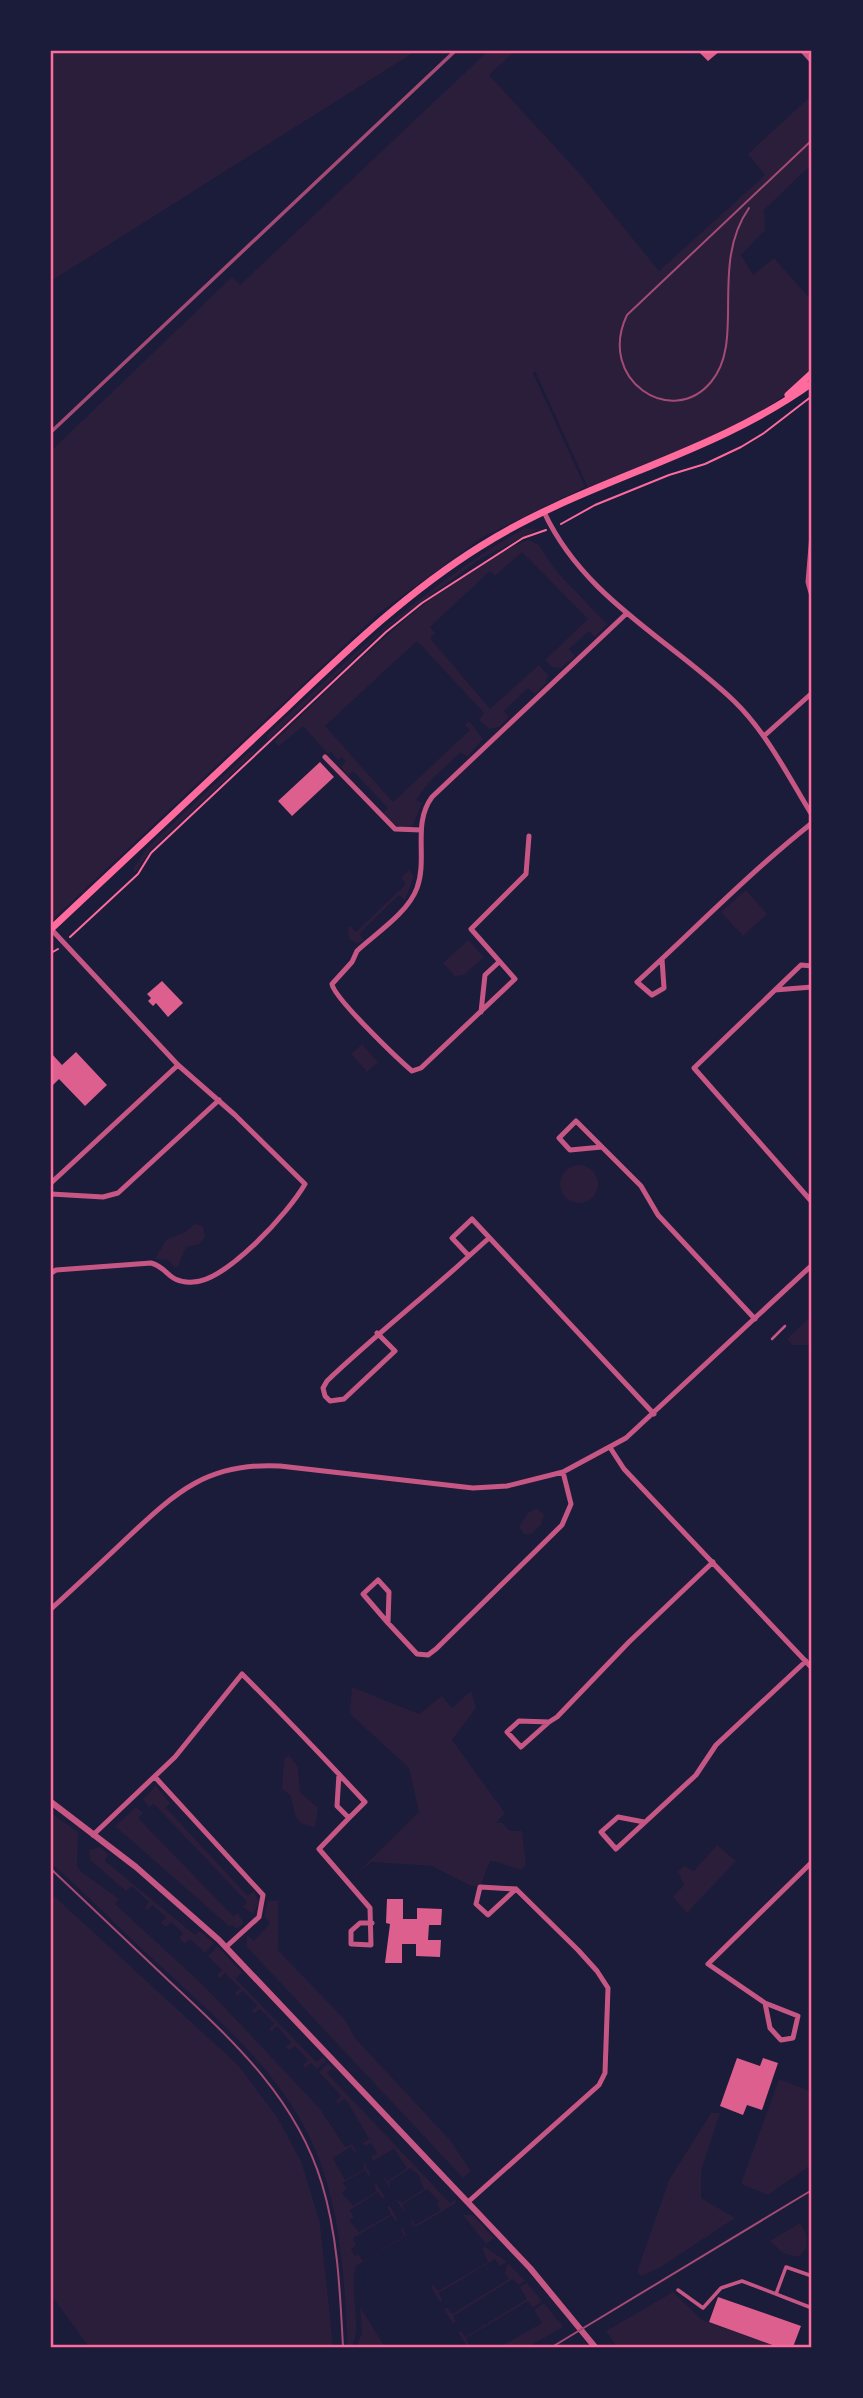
<svg xmlns="http://www.w3.org/2000/svg" width="863" height="2398" viewBox="0 0 863 2398" font-family="Mulish,sans-serif">
	<style>
		.green { fill: #2a1e3b }
		.building { fill: #dd5f8e }
		.lines { fill: none; stroke-linecap: round; stroke-linejoin: round }
		.path { stroke: #ff6b9d; stroke-width: 2 }
		.service { stroke: #c65784; stroke-width: 2.5 }
		.pedestrian { stroke: #c65784; stroke-width: 3.5 }
		.minor { stroke: #c65784; stroke-width: 5 }
		.tertiary { stroke: #c65784; stroke-width: 6 }
		.secondary { stroke: #ff6b9d; stroke-width: 7 }
		.tram { stroke: #a44b75; stroke-width: 2 }
		.rail { stroke: #a44b75; stroke-width: 3.5 }
		.neatline { fill: none; stroke: #ff6b9d; stroke-width: 2.5 }
	</style>
	<rect width="100%" height="100%" fill="#1b1b3a"/>
	<!-- green -->
	<path class="green" d="M51,51h365l-365,230z
		M488,51h27l-26,24 92,100 78,96 106,-96 -17,-21 64,-59v69l-48,46 1,20 -24,25 12,20 21,-17 38,43v72c-64,58 -144,84 -222,119l-55,-121 -2,2 52,114 -102,50 -104,76 -328,308v-470l181,-174 8,8z
		M525,528l14,1 -59,30 -95,70 -118,112v-6c85,-80 155,-148 258,-207z
		M528,540l10,4 19,28 50,52 -12,13 -6,-6 -20,18 6,7 -14,12 -9,-1 -7,-7 43,-41 -66,-67 -27,24 -5,-5 -60,56 5,6 -5,5 60,71 49,-44 9,10 -2,8 -11,11 -7,-6 -24,23 5,6 -10,10 -10,2 -10,-9 5,-7 -67,-72 -92,85 68,76 77,-72 -5,-5 4,-4 14,18 -16,18 -6,-5 -31,29 -14,19 6,3 -10,24c-14,3 -20,-4 -29,-14l5,-5 -35,-37 -5,5 -7,-9 5,-6 -4,-4 -4,3 -7,-8 -3,2 -25,-28 -24,20 -5,-4c69,-66 166,-167 254,-202z
		M257,750l-107,101 -15,22 -2,-4 14,-21 101,-95z
		M409,870l5,6 -9,24 -6,-5 -40,39 5,6 -7,3 -8,-4 -1,-11 2,-2 6,6 50,-48 -5,-6z
		M746,890l21,24 -24,22 -22,-24z
		M468,940l16,17 -20,18 -9,1 -12,-13z
		M362,1044l16,18 -11,10 -16,-18z
		M560 1184a19 19 0 1 1 38 0a19 19 0 1 1-38 0Z
		M195,1224l8,2 2,11 -5,7 -14,3 -8,19 -3,2 -7,-8 -13,-1 11,-19 19,-8z
		M812,1315v30h-20l-5,-6z
		M537,1508l7,7 -3,10 -10,9h-7l-5,-7 9,-14z
		M352,1687l67,27 23,-18 10,12 19,-17 5,17 -24,32 53,73 -9,10h6l8,8h12l4,33 -4,5c-6,1 -21,-7 -32,-8l-10,26 -9,-1 -39,-20 -61,-4 -23,20 71,-70 -10,-44 -59,-54z
		M289,1755l9,12 2,25 18,16 -3,19c-23,-3 -19,-14 -25,-32l-8,-6 2,-30z
		M156,1786l14,17 -4,5 82,88 6,-5 5,12 -6,11 -10,-7 4,-5 -93,-98 -5,3 -6,-8z
		M136,1807l7,6 -5,5 95,98 5,-3 6,11 -8,5 -3,-4 -3,2 -115,-101z
		M51,1813l27,19 -1,33 3,6 39,28 -4,5 87,80 61,64 57,61 25,38 7,-3 5,8 -2,1 -4,-6 -18,11 12,22 19,-11 -1,-8 8,14 -2,1 -4,-6 -22,13 4,6 -5,4 11,13 24,-15 -3,-7 2,-1 9,14 -3,2 -4,-7 -28,18 4,7 -5,3 10,12 32,-18 -4,-7 3,-1 8,14 -2,1 -4,-6 -39,23 3,7 -5,4 4,7 3,-2 5,7 41,-25 -3,-7 2,-1 3,8 -50,30c-8,27 7,54 -4,81h-4c-4,-65 -6,-131 -31,-193 -31,-79 -101,-136 -162,-193 -35,-32 -68,-66 -104,-98z
		M717,1845l19,16 -49,52 -14,-16 11,-12 -6,-14 6,-5 10,5z
		M100,1847l8,7 -3,7 90,74 5,-4 14,12 -9,10 -15,-14 -5,5 -6,-6 4,-5 -12,-11 -5,5 -5,-4 5,-6 -14,-12 -4,5 -3,-2 4,-6 -17,-16 -6,5 -36,-31 -1,-10z
		M54,1896l184,169 39,52 24,44 19,62 13,124h-244l-38,-52v-395z
		M268,1901h10v49l67,70 10,18 94,101 22,32 -8,7 -217,-232 1,-11 7,6 16,-18 -6,-7z
		M217,1946l25,26 -6,7 80,83 7,-5 3,4 -9,8 -6,-6 -6,5 -2,-3 5,-5 -13,-14 -6,4 -3,-3 5,-5 -14,-16 -5,5 -3,-2 5,-6 -14,-14 -6,4 -2,-2 5,-6 -14,-14 -6,5 -2,-3 5,-5 -15,-15 -5,5 -3,-3 5,-5 -14,-14z
		M328,2063l4,5 -5,5 123,130 5,-3 1,3 -40,24 -4,-2 -1,-7 4,7 26,-15 -4,-6 2,-3 -12,-12 -24,15 1,8 -9,-14 7,5 22,-14 -6,-15 -8,-6 -21,14 2,8 -9,-15 6,6 19,-13 -13,-19 -21,12 -2,-4 6,-4 -6,-10 -6,3 -2,-3 6,-4 -21,-36 -4,-4 -6,5 -2,-3 5,-5 -22,-24z
		M779,2079l33,13v72l-44,31 -27,-11z
		M711,2113h9l-19,58v27l34,20 -74,49 -20,9 -4,-4 32,-92z
		M463,2215h10l21,23 -8,6z
		M800,2223c8,11 11,26 -2,34l-15,-4 -13,-12z
		M485,2247l22,15 -7,4 -5,-7 -56,34 3,7 -2,2 -9,-15 2,-2 5,6 50,-29 -6,-14z
		M508,2263l17,18 -7,4 -5,-6 -60,37 3,6 -3,2 -9,-15 3,-1 5,6 57,-35 -4,-6z
		M527,2283l15,18 -9,7 -5,-7 -62,37 3,7 -2,2 -9,-15 3,-1 4,6 62,-38 -7,-12z
		M673,2292l29,28 76,27h-161l-11,-16z
		M544,2303l19,24 -35,20h-28l42,-24 -8,-13z
		M360,2307l25,40h-29l6,-14z"/>
	<!-- building -->
	<path class="building" d="M698,51h22l-12,10z
		M320,762l14,15 -42,39 -14,-15z
		M162,981l21,22 -15,14 -12,-14 -3,3 -5,-5 3,-3 -4,-4z
		M76,1052l31,33 -22,21 -26,-27 -8,8v-34l11,12z
		M387,1899h16v20h14v-11l25,1 -1,16h-12l-1,15h13l-1,17 -24,-1v-12h-14v19h-17l5,-39 -4,-1z
		M737,2058l23,8 3,-8 15,5 -16,47 -15,-5 -4,10 -23,-9z
		M718,2297l83,29 -8,21h-15l-69,-25z"/>
	<g class="lines">
		<!-- path -->
		<path class="path" d="M561,524l34,-19 74,-30 36,-11 36,-17 23,-14 48,-37
			M70,937l68,-63 13,-21 235,-221 36,-29 101,-65 23,-8
			M51,953l7,-4"/>
		<!-- service -->
		<path class="service" d="M772,1339l13,-13"/>
		<!-- pedestrian -->
		<path class="pedestrian" d="M678,2290l25,18 18,-20 21,-7 70,27
			M776,2294l10,-27 26,9"/>
		<!-- minor -->
		<path class="minor" d="M803,51l9,10
			M544,512c40,86 124,126 190,189 33,32 54,75 78,114
			M812,535l-4,47 4,14
			M764,736l48,-43
			M325,757l70,72 26,1
			M529,836l-3,38 -55,55 44,50 -94,89 -9,3c-14,-12 -78,-73 -80,-87l20,-22 5,-11c18,-17 51,-38 60,-63 11,-30 -5,-64 15,-91l194,-183
			M662,959l2,29 -12,7 -15,-13c58,-53 113,-110 175,-159
			M812,966l-11,-1 -107,103 118,134
			M775,990l37,-3
			M481,1012l4,-37 14,-13
			M602,1147l-32,3 -11,-12 17,-17 65,65 17,29 97,104
			M51,1183l127,-118
			M51,1194l52,3 15,-4 101,-93
			M489,1238l-20,18 -17,-18 20,-19 182,195
			M51,1273l5,-3 95,-7c17,4 17,21 42,19 34,-1 96,-70 112,-98l-70,-69 -57,-50 -127,-136
			M377,1333l18,18 -51,48 -14,2 -5,-5 -2,-8 4,-7c46,-44 95,-82 142,-125
			M611,1449l13,20 188,199
			M51,1609c25,-23 50,-46 75,-70 49,-46 81,-77 154,-73l193,22 34,-2 56,-14 63,-34 186,-173
			M388,1623l-25,-29 15,-14 11,12 -1,31 29,31 11,1 8,-6 126,-124 9,-21 -8,-32
			M549,1722l-28,25 -14,-15 12,-11 30,1 8,-5 72,-75 84,-80
			M155,1777l108,118 -4,22 -33,30
			M349,1818l-30,31 51,59 1,37 -20,-1v-13l9,-8h12
			M644,1822l-26,-5 -17,15 15,17 80,-74 20,-30 90,-84
			M93,1835l82,-78 67,-83c42,42 83,85 123,128l-16,16 -12,-12 2,-32
			M765,2003l5,25 11,12 12,-2 5,-22 -33,-13 -57,-39 104,-102
			M468,2202l131,-117 6,-12 3,-85 -11,-17 -19,-21 -62,-61 -36,-2 -4,17 12,11 28,-26"/>
		<!-- tertiary -->
		<path class="tertiary" d="M51,1802l85,65 83,73 311,328 65,79"/>
		<!-- secondary -->
		<path class="secondary" d="M788,395l24,-22
			M51,929c77,-72 154,-145 231,-217 63,-60 125,-120 199,-166 104,-66 230,-90 331,-163"/>
		<!-- tram -->
		<path class="tram" d="M749,208c-40,57 -3,133 -38,174 -39,47 -115,-2 -84,-67l185,-175
			M51,1869c39,37 77,73 116,110 64,60 129,118 155,205 16,53 18,108 21,163
			M552,2347l260,-157"/>
		<!-- rail -->
		<path class="rail" d="M51,432l404,-381"/>
	</g>
	<!-- border -->
	<rect width="863" height="2398" fill="none" stroke="#1b1b3a" stroke-width="105"/>
	<rect x="52" y="52" width="758" height="2294" class="neatline"/>
</svg>
